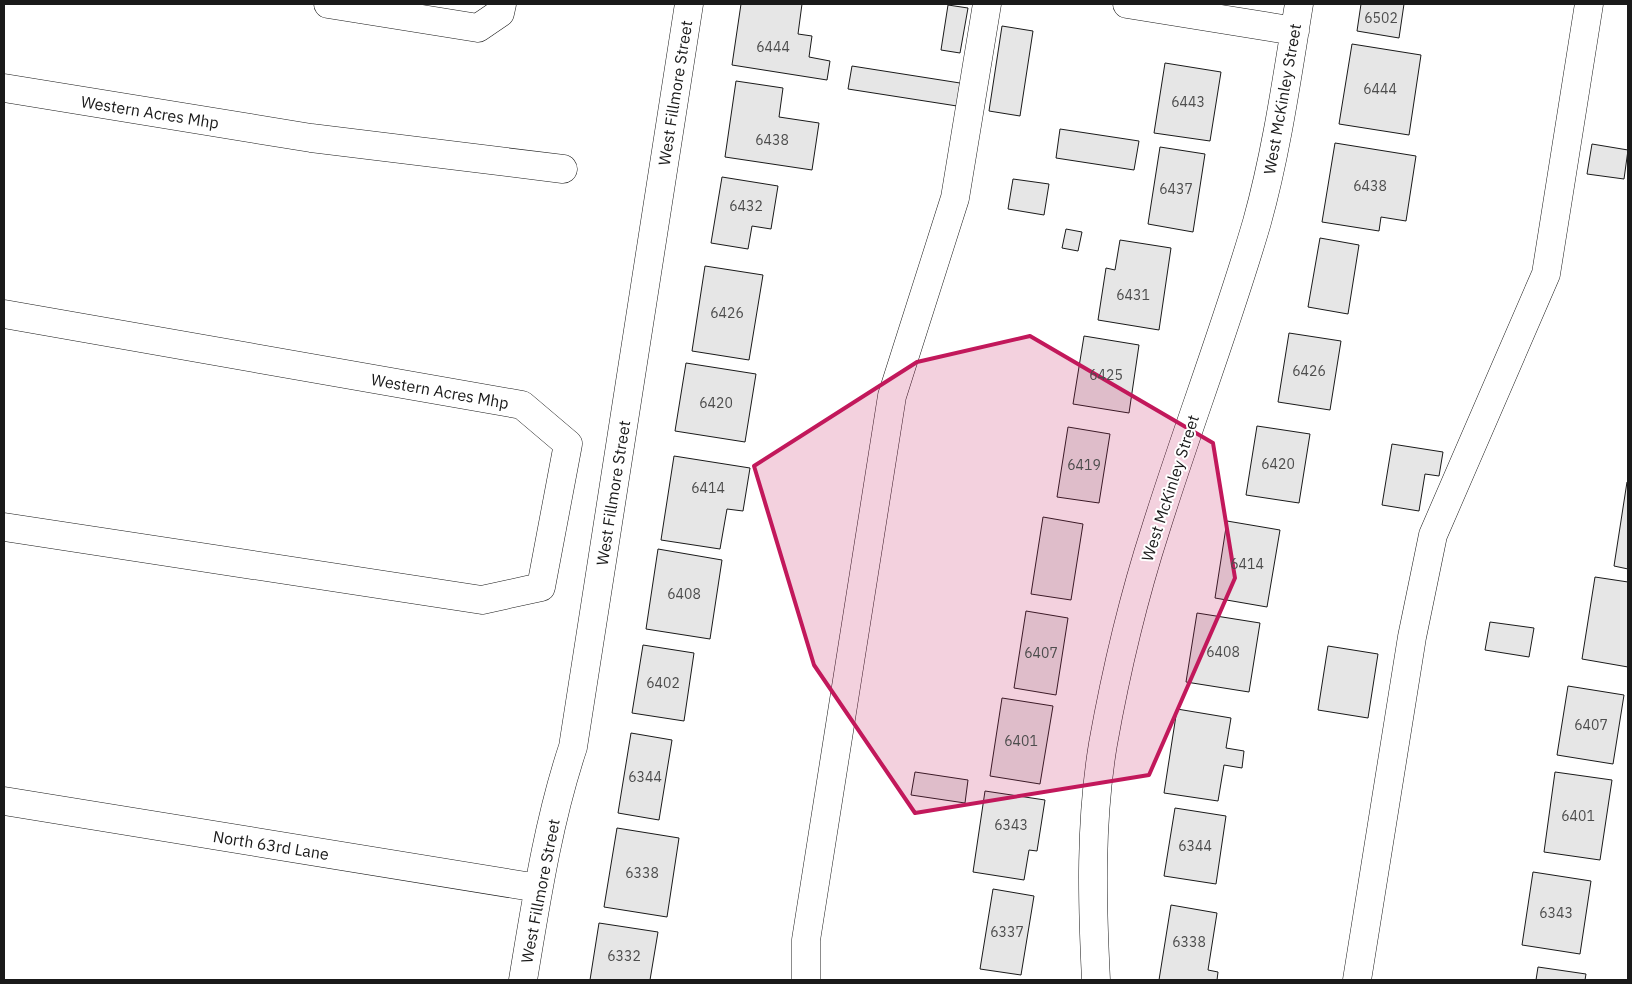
<svg xmlns="http://www.w3.org/2000/svg" width="1632" height="984" viewBox="0 0 1632 984" font-family="'IBM Plex Sans',sans-serif">
	<style>
		.building { fill: #e6e6e6; stroke: #1a1a1a }
		.lines { fill: none; stroke-linecap: round; stroke-linejoin: round }
		.minor-casing { stroke: #1a1a1a; stroke-width: 29 }
		.minor { stroke: #fff; stroke-width: 28 }
		.marked { fill: #c2185b; fill-opacity: 0.2; stroke: #c2185b; stroke-width: 4; stroke-linejoin: round }
		.labels { text-anchor: middle; stroke-width: 4; stroke-linejoin: round; paint-order: stroke }
		.number-label { font-size: 14px; fill: #4d4d4d }
		.street-label { font-size: 16px; fill: #1a1a1a; stroke: #fff }
	</style>
	<rect width="100%" height="100%" fill="#fff"/>
	<!-- building -->
	<path class="building" d="M741,4h61l-4,30 14,2 -3,21 21,4 -3,19 -95,-15z
		M1361,4h43l-5,34 -42,-7z
		M948,5l20,3 -8,45 -19,-3z
		M1002,26l31,5 -13,85 -31,-5z
		M1352,44l69,11 -12,80 -70,-11z
		M1165,63l56,9 -11,69 -56,-8z
		M852,66l108,17 -3,23 -109,-17z
		M736,81l47,7 -4,29 40,6 -7,47 -87,-13z
		M1060,129l79,12 -5,29 -78,-12z
		M1335,143l81,13 -10,65 -25,-4 -2,14 -57,-9z
		M1592,144l36,6 -4,29 -37,-5z
		M1160,147l45,7 -12,78 -45,-8z
		M722,177l56,9 -7,43 -19,-3 -4,23 -37,-6z
		M1013,179l36,5 -5,31 -36,-6z
		M1066,229l16,3 -4,19 -16,-3z
		M1320,238l39,7 -11,69 -40,-7z
		M1120,240l51,8 -12,82 -61,-10 8,-52 9,2z
		M705,266l58,9 -14,85 -57,-9z
		M1289,333l52,8 -11,69 -52,-8z
		M1084,336l55,9 -10,68 -56,-9z
		M686,363l70,11 -11,68 -70,-11z
		M1257,426l53,8 -11,69 -53,-8z
		M1068,427l42,7 -11,69 -42,-6z
		M1392,444l51,8 -4,24 -14,-2 -6,37 -37,-6z
		M674,456l76,12 -7,43 -16,-2 -7,40 -59,-9z
		M1627,482h1v87l-14,-3z
		M1043,517l40,7 -12,76 -40,-6z
		M1227,521l53,9 -13,77 -52,-9z
		M658,549l64,11 -12,79 -64,-10z
		M1595,577l33,5v85l-46,-8z
		M1026,611l42,7 -12,77 -42,-7z
		M1197,613l63,10 -11,69 -63,-10z
		M1490,622l44,6 -5,29 -44,-7z
		M643,645l51,8 -10,68 -52,-8z
		M1328,646l50,8 -10,64 -50,-8z
		M1568,686l56,9 -11,69 -56,-9z
		M1002,698l51,8 -13,78 -50,-8z
		M1177,709l54,9 -5,30 18,3 -2,17 -18,-3 -6,36 -54,-8z
		M631,733l41,7 -13,80 -41,-7z
		M915,772l53,8 -3,23 -54,-8z
		M1555,772l57,8 -12,80 -56,-8z
		M985,791l60,9 -8,51 -8,-1 -5,30 -51,-8z
		M1175,808l51,8 -10,68 -52,-8z
		M617,828l62,10 -12,79 -63,-10z
		M1533,872l58,9 -11,73 -58,-9z
		M993,889l41,7 -13,79 -41,-6z
		M1171,905l46,8 -9,57 10,2 -1,8h-58z
		M599,923l59,9 -8,48h-60z
		M1538,967l48,7 -1,6h-49z"/>
	<g class="lines">
		<defs>
			<path id="minor" d="M328,4l150,24 22,-15 2,-9
				M1127,4l168,27
				M4,88l307,50 252,31
				M4,314l518,91 46,39 -27,143 -59,13 -478,-73
				M4,801l534,87
				M523,980c13,-78 25,-158 50,-233l116,-743
				M806,980v-40l86,-544 63,-198 32,-194
				M1096,980c-4,-79 -6,-158 7,-236 13,-73 30,-145 53,-216 32,-102 71,-203 101,-306 20,-72 30,-145 42,-218
				M1357,980l55,-343 21,-102 113,-261 43,-270"/>
		</defs>
		<!-- minor casing -->
		<use href="#minor" class="minor-casing"/>
		<!-- minor -->
		<use href="#minor" class="minor"/>
	</g>
	<!-- marked area -->
	<path class="marked" d="M1030,336l183,107 22,135 -86,197 -234,38 -101,-148 -60,-199 163,-104z"/>
	<g class="labels">
		<!-- number labels -->
		<g class="number-label">
			<text x="1381" y="23">6502</text>
			<text x="773" y="52">6444</text>
			<text x="1380" y="94">6444</text>
			<text x="1188" y="107">6443</text>
			<text x="772" y="145">6438</text>
			<text x="1370" y="191">6438</text>
			<text x="1176" y="194">6437</text>
			<text x="746" y="211">6432</text>
			<text x="1133" y="300">6431</text>
			<text x="727" y="318">6426</text>
			<text x="1309" y="376">6426</text>
			<text x="1106" y="380">6425</text>
			<text x="716" y="408">6420</text>
			<text x="1278" y="469">6420</text>
			<text x="1084" y="470">6419</text>
			<text x="708" y="493">6414</text>
			<text x="1247" y="569">6414</text>
			<text x="684" y="599">6408</text>
			<text x="1223" y="657">6408</text>
			<text x="1041" y="658">6407</text>
			<text x="663" y="688">6402</text>
			<text x="1591" y="730">6407</text>
			<text x="1021" y="746">6401</text>
			<text x="645" y="782">6344</text>
			<text x="1578" y="821">6401</text>
			<text x="1011" y="830">6343</text>
			<text x="1195" y="851">6344</text>
			<text x="642" y="878">6338</text>
			<text x="1556" y="918">6343</text>
			<text x="1007" y="937">6337</text>
			<text x="1189" y="947">6338</text>
			<text x="624" y="961">6332</text>
		</g>
		<!-- street labels -->
		<g class="street-label">
			<text transform="translate(675 93) rotate(-81)" y="6">West Fillmore Street</text>
			<text transform="translate(1282 99) rotate(-80)" y="6">West McKinley Street</text>
			<text transform="translate(150 112) rotate(9)" y="6">Western Acres Mhp</text>
			<text transform="translate(440 391) rotate(10)" y="6">Western Acres Mhp</text>
			<text transform="translate(1170 488) rotate(-72)" y="6">West McKinley Street</text>
			<text transform="translate(613 493) rotate(-81)" y="6">West Fillmore Street</text>
			<text transform="translate(271 845) rotate(9)" y="6">North 63rd Lane</text>
			<text transform="translate(540 891) rotate(-79)" y="6">West Fillmore Street</text>
		</g>
	</g>
	<!-- border -->
	<rect width="1632" height="984" fill="none" stroke="#1a1a1a" stroke-width="10"/>
</svg>
